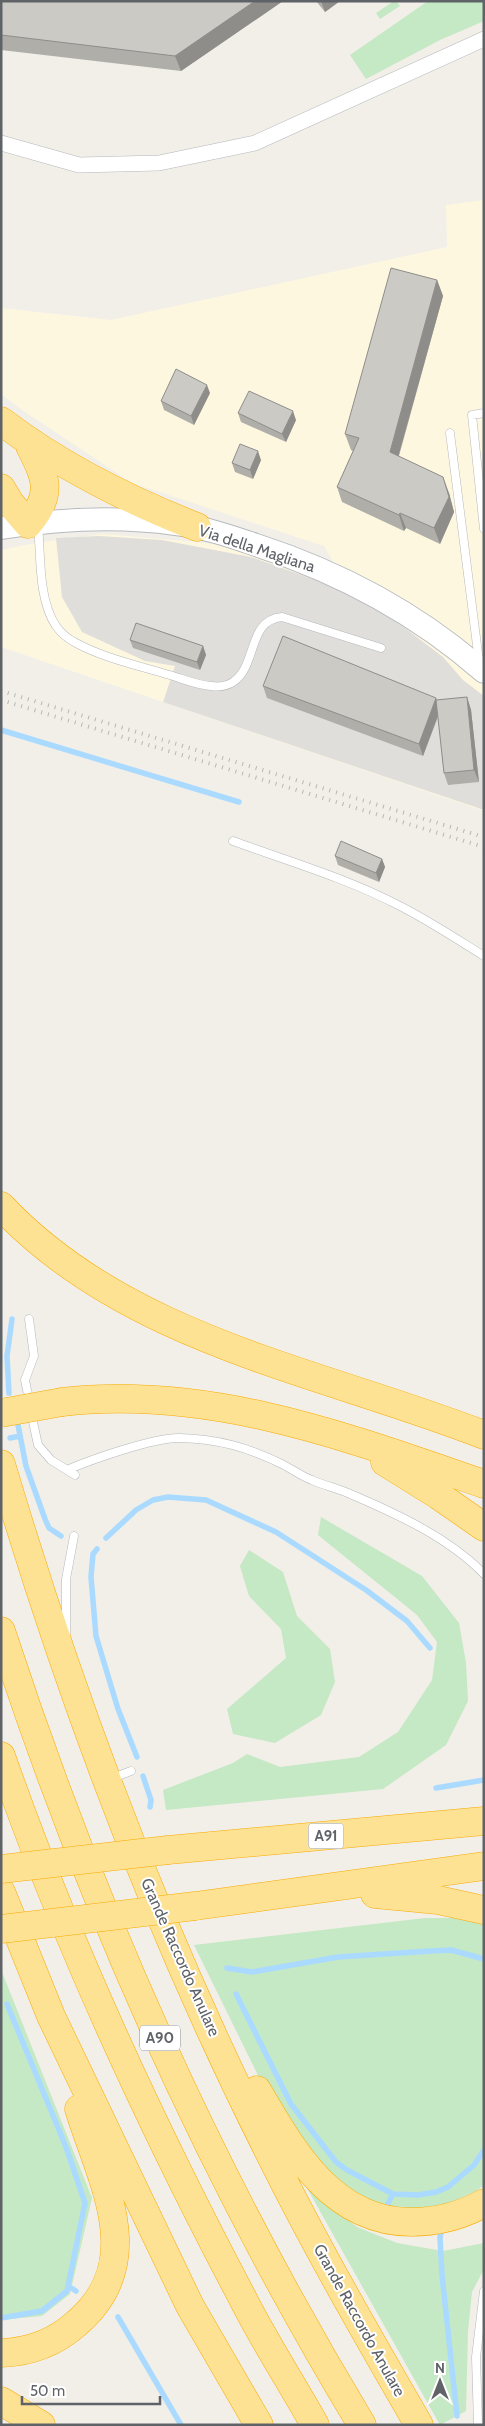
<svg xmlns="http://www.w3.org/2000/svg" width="485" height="2426" viewBox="0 0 485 2426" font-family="Cabin,sans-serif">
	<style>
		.commercial { fill: #fef7e0 }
		.industrial { fill: #e0deda }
		.green { fill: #c5e8c5 }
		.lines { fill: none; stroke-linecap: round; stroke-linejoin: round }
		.stream { stroke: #aadaff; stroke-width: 5.5 }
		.lane-casing { stroke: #b5b8bc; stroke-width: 9 }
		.street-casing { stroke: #b5b8bc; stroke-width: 16 }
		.secondary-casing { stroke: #b6babf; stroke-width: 24 }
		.highway-casing { stroke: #f9ab00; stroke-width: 29 }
		.lane { stroke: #fff; stroke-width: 8 }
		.street { stroke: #fff; stroke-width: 15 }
		.secondary { stroke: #fff; stroke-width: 22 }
		.highway { stroke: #fde293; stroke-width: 28 }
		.rail { stroke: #b6b7b8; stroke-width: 4; stroke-dasharray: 1 6; stroke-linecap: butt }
		.highway-bridge-casing { stroke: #f9ab00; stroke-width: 29; stroke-linecap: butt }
		.highway-bridge { stroke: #fde293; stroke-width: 28 }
		.wall { fill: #afaea9 }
		.shaded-wall { fill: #8f8d8a }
		.building { fill: #cccac5; stroke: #8f8d8a }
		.labels { text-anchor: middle; stroke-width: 4; stroke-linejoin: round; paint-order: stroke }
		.shield { fill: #fff; stroke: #8f9295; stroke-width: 1 }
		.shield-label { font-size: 15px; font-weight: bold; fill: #5f6368 }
		.street-label { font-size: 16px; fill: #5f6368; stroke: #fff }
	</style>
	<rect width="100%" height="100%" fill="#f1efe8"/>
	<!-- commercial -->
	<path class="commercial" d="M484,200v611l-483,-164v-97l34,-7 68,-9 127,11 121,48 -27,-47 -192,-63 -107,-71 -24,-18v-86l110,12 336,-73 -1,-42z"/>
	<!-- industrial -->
	<path class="industrial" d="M99,536l63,4 89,17 98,35 52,33 42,32 20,23 21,16v114l-321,-108 12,-36 -30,-5 -63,-29 -20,-35 -6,-59z"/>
	<!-- green -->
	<path class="green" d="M394,1h2l4,5 -20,13 -4,-6z
		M428,1h56v20l-44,19 -74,39 -16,-24z
		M321,1517l101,59 37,47 7,40 2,38 -22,44 -63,44 -217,21 -3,-20 70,-27 14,-9 33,13 79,-10 39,-25 34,-52 5,-38 -20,-27 -99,-80z
		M249,1550l34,22 14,44 33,33 5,33 -14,33 -46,28 -42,-9 -6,-25 59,-51 -5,-29 -32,-33 -9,-30z
		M425,1918h28l31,6v261l-8,6 -31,14 -33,5 -40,-6 -41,-24 -58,-74 -79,-161z
		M2,1972l90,226 -22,96 -28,22 -41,4z
		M307,2188l50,39 40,16 46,8 41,-8v26l-12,23 -4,39 -2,80 -26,14z"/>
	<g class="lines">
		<!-- stream -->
		<path class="stream" d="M1,730l238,72
			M9,1393l-2,-37 5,-37
			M18,1425l8,41 19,53 4,9 12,8
			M10,1438l10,-2
			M106,1538l30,-28 17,-10 15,-3 38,3 70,32 90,58 41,31 23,27
			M97,1549l-4,5 -2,23 5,59 22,73 19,48
			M143,1776l8,24 -1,7
			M436,1788l48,-8
			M227,1968l25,4 86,-15 93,-6 20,-1 33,9
			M236,1994l55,110 45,58 11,8 46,24 25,1 18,-3 12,-5 26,-22 10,-15
			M385,2209l8,-15
			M442,2229l-2,8 2,38 15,141
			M68,2286l8,5
			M118,2317l63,108
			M1,2318l41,-7 25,-20 18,-88 -19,-56 -59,-143"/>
		<defs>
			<path id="lane" d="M484,413l-12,2 12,114
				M450,433l29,228
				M38,525c3,31 0,74 18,101 5,7 12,13 20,17 28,15 60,22 90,31 15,4 30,11 45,12 7,1 16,0 22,-4 25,-17 14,-62 49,-65l99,31
				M233,841c55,20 113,37 165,64 30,15 57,33 86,51
				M27,1390l-2,-10 9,-24 -5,-37
				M33,1422l5,23 13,15 24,15
				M67,1470c23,-10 88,-33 113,-32 38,1 67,9 102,26 10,5 19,12 30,16 11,5 24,8 36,13 47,20 100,44 136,81
				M66,1633v-54l8,-43
				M110,1779l21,-8
				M478,2425l-2,-68 8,-66"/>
			<path id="street" d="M1,143l78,22 80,-2 96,-20 229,-104"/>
			<path id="secondary" d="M1,528c57,-9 118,-12 175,-4 27,3 54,12 80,21 83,27 162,69 228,127"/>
			<path id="highway" d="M1,421c59,45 127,79 196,106
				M1,488l9,15 18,21c28,-33 16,-49 -1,-84
				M1,1206c126,134 319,165 483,229
				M62,1402c148,-17 285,35 422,82
				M385,1462l53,33 46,32
				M1,1464c70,236 157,468 268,688 46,93 98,183 150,273
				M1,1631c90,276 211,546 361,794
				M1,1756c65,186 149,367 241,541 22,44 49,85 73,128
				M168,1850l316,-29
				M1,1892l50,124 139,290 69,119
				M375,1894l63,6 46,10
				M195,1906l289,-40
				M257,2090c35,60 75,132 154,132 26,0 50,-6 73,-19
				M1,2353c29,-1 55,-11 76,-30 72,-62 24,-142 2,-214
				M1,2401l40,24"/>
		</defs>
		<!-- lane casing -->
		<use href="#lane" class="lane-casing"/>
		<!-- street casing -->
		<use href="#street" class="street-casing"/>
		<!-- secondary casing -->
		<use href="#secondary" class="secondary-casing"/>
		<!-- highway casing -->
		<use href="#highway" class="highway-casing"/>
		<!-- lane -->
		<use href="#lane" class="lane"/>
		<!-- street -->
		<use href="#street" class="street"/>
		<!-- secondary -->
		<use href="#secondary" class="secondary"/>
		<!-- highway -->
		<use href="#highway" class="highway"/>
		<!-- rail -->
		<path class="rail" d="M1,691l483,146
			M1,700l483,147"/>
		<defs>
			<path id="highway-bridge" d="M1,1413l61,-11
				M1,1869l167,-19
				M1,1929l194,-23"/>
		</defs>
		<!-- highway-bridge casing -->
		<use href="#highway-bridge" class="highway-bridge-casing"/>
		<!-- highway-bridge -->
		<use href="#highway-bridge" class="highway-bridge"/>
	</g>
	<!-- wall -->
	<path class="wall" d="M1,1h282l-102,70 -180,-21z
		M316,1h24l-15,11z
		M437,280l6,16 -44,160 50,37 5,19 -14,32 -34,-16 -2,3 -62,-29 -5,-15 16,-36 -2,-1 -6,-16z
		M210,393l-16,32 -30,-15 -3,-9z
		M238,413l58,7 -10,22 -45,-20z
		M261,460l-8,19 -18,-7 -3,-9z
		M130,640l73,6 3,9 -6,15 -67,-22z
		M263,686l174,14 30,-3 4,13 8,72 -31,3 -4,-12 -6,-56 -15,39 -156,-58z
		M335,856l47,3 3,8 -6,15 -41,-17z"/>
	<!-- shaded-wall -->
	<path class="shaded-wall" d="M255,1h28l-102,70 -6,-15z
		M321,1h19l-15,11z
		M437,280l6,16 -48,172 -5,-16z
		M207,385l3,8 -16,32 -3,-9z
		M293,411l3,9 -10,22 -4,-8z
		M258,451l3,9 -8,19 -3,-9z
		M443,477l6,16 5,19 -14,32 -6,-16z
		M400,513l6,15 -2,3 -5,-16z
		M203,646l3,9 -6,15 -3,-8z
		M467,697l4,13 8,72 -5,-12z
		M436,698l4,12 -17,46 -4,-12z
		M382,859l3,8 -6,15 -3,-9z"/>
	<!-- building -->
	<path class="building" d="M1,1h254l-80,55 -174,-21z
		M391,268l46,12 -47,172 53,25 6,20 -15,31 -34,-15 -1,2 -62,-28 22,-49 -14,-4z
		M176,369l31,16 -16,31 -30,-15z
		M249,391l44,20 -11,23 -44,-21z
		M240,444l18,7 -8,19 -18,-7z
		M136,623l67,23 -6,16 -67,-22z
		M283,636l153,62 -17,46 -156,-58z
		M467,697l7,73 -30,3 -8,-73z
		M341,841l41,18 -6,14 -41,-17z"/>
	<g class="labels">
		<!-- shield labels -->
		<g class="shield">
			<rect x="308.5" y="1823.5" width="35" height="25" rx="4"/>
			<rect x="140" y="2025.5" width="40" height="25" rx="4"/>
		</g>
		<g class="shield-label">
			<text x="326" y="1841">A91</text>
			<text x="160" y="2043">A90</text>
		</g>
		<!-- street labels -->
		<g class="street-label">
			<text transform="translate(257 548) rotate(18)" y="6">Via della Magliana</text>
			<text transform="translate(181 1957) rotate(66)" y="6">Grande Raccordo Anulare</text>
			<text transform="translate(360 2320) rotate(61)" y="6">Grande Raccordo Anulare</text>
		</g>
	</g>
	<!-- border -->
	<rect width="485" height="2426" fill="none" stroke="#5f6368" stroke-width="5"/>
	<!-- north arrow -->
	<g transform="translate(440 2381)" stroke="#ffffff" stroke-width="4" paint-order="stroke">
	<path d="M0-4L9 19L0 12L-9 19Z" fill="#5f6368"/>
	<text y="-8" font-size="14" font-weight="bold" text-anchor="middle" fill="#5f6368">N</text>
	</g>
	<!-- scale -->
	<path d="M22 2396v8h138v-8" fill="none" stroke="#5f6368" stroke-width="2.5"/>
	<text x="30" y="2396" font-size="15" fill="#5f6368" stroke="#ffffff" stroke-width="4" paint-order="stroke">50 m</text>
</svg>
